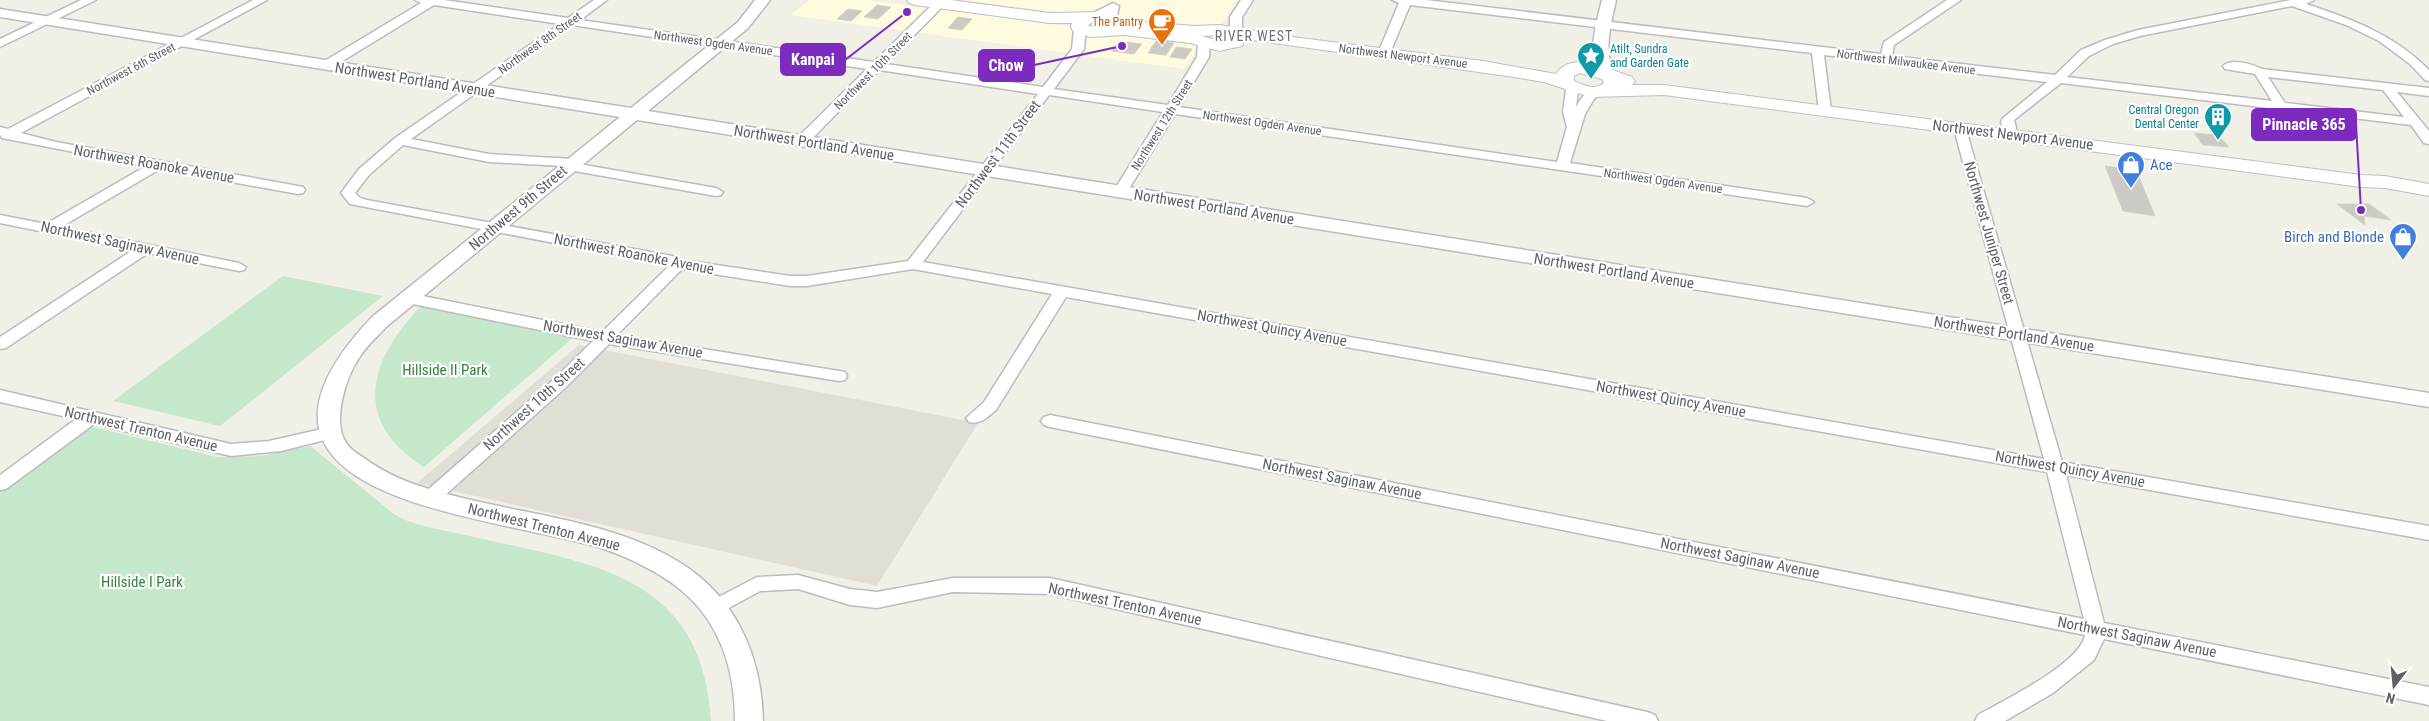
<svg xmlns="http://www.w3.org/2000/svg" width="2429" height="721" viewBox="0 0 2429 721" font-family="'Roboto Condensed',sans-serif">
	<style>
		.commercial { fill: #fefbdf }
		.education { fill: #e1dfd5 }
		.green { fill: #c4e8c9 }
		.building { fill: #cccac4; stroke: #d6d3c5 }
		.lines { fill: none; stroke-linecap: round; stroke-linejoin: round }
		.minor-casing { stroke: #b9bbc1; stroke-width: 3 }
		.tertiary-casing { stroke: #b9bbc1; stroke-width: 3 }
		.secondary-casing { stroke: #bcbec5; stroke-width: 2 }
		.minor { fill: #fff; fill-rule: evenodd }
		.tertiary { fill: #fff; fill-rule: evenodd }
		.secondary { fill: #fff; fill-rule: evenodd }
		.labels { text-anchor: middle; stroke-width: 4.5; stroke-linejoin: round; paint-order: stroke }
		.far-food-label { font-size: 12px; fill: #c56008; stroke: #fff; text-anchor: end }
		.far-street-label { font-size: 12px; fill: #5e6167; stroke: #fff }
		.far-culture-label { font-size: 12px; fill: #0d838f; stroke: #fff; text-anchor: start }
		.far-neighbourhood-label { font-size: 14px; letter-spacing: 1px; fill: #6f7379; stroke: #fff }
		.street-label { font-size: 15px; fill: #5e6167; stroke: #fff }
		.shop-label { font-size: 15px; fill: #366cbe; stroke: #fff; text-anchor: start }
		.park-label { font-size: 15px; fill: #338241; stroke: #fff }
		.leader { fill: none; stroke: #7b2cbf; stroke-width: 2 }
		.callout-dot { fill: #7b2cbf; stroke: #fff; stroke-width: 2 }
		.callout { fill: #7b2cbf; stroke: #7b2cbf; stroke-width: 2 }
		.callout-label { font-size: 16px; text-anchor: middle; font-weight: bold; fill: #fff }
	</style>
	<rect width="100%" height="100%" fill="#f1f0e7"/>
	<!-- commercial -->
	<path class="commercial" d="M810,0h57l335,44 -18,25 -394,-54z
		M964,0h273l-17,26 -11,3 -123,-12z"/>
	<!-- education -->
	<path class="education" d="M579,345l399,78 -101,163 -460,-103z"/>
	<!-- green -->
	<path class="green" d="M283,276l100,20 -163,130 -107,-25z
		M423,304l153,31 -152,132c-75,-47 -54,-109 -1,-163z
		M73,422l144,35 45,-1 48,-10c21,17 41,33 62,50 9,7 18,16 27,21 20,10 45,13 66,18 119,28 238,35 246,186h-711v-244z"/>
	<!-- building -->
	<path class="building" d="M877,5l14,2 -13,12 -14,-2z
		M848,9l14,2 -11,10 -14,-2z
		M958,17l14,2 -10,11 -14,-2z
		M1119,41l23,3 -8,10 -22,-3z
		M1156,41l14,1 4,1 -8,12 -18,-2z
		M1176,47l16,2 -7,10 -15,-2z
		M2194,133l24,2 11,12 -26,-2z
		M2105,166l31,4 19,46 -32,-5z
		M2337,204h32l22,16 -27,-4 1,9z"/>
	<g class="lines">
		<defs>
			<path id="minor" d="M81,0h15l-96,47v-8z
				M253,0h14l-246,133 35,9 242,44 5,1 2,3 -2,3 -5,1 -138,-25 -99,58 178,36 7,4 -2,3 -5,1 -91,-18 -142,95 -6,1v-12l133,-87 -133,-27v-8l46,9 100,-58 -144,-28 -2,-3v-8l8,2z
				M415,0h29l124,18 26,-18h13l-27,20 294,42 63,-62h12l-63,64 157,23 29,-38 2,-20 6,-3 6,3 -2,20 -30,40 114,16 29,-48 1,-15 6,-4 6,4 -1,15 -30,50 378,55 10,-35 -4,-15 3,-22 -3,-5 6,-4 4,1 5,8 -2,17c5,-9 13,-21 25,-18l2,3 -9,7 -9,15 -15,49 237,35 7,4 -7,4 -632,-92 -48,78 -7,4 -7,-4 50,-80 -114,-17 -126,167 1121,197 -90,-330 6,-4 5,1 97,336 367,64v14l-363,-65 38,148 325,64v18l-325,-66 -10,21 -41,33 -48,28h-30l3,-6c25,-14 103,-52 107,-80l-1035,-208 -6,-2 -3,-4 3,-4 6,-2 1034,204 -37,-147 -981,-175 -70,113c-9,7 -15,15 -27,12l-3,-4 18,-16 68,-108 -139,-25 -106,17h-17l-108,-17 -65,66 222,36 6,1 2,4 -2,4 -6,1 -230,-37 -45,45 -129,115 -6,2 -6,-2 -3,-5 3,-5 129,-113 41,-40 -185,-38 -8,-5 3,-3 5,-2 194,39 68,-67 -320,-61 -9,-11 18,-24 36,-31 165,-114 -126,-19 -103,63h-8l-2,-3 2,-3 98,-59zM572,25l295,44 -70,69 -2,3 2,3h10l72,-74 159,24 -130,167 -101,15h-17l-107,-16 -11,-4 -305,-56 -7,-2 -5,-5 14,-18 34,-30 86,17 74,4 6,4 147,26 5,-1 2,-3 -7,-4 -137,-24 -1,-4 -5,-1 -84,-5 -78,-15z
				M1241,0h12l-11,17v17l-6,3 -6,-3v-17z
				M1392,0h34l455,54 3,-12 63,-42h14l-67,45 -2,11 163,19 26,-25 24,-10 33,-10 153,-30h23l-8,4c46,15 89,31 123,66v11l-4,-1 -15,-16 -31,-23 -33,-16 -54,-19 -152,30 -27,8 -24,12 -22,21 205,24 -17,-27 -30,-5 -2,-3c8,-8 29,-2 39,3l167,19v8l-32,-4 32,39v13l-5,-1 -13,-18 -350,-42 -47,37 4,15 -7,4 -7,-4 -3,-13 2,-4 44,-36 -223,-27 7,56 -6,4 -6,-4 -7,-58 -402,-48 -20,48 -6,4 -6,-4 21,-50zM2268,77l115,13 21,27 -119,-14z
				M1113,3l6,3 -3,16h-8l-1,-9 -16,7 -6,-3z
				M0,390l231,54 38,-3 62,-14 6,2 3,4 -3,4 -56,14 -50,5 -137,-32 -88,65 -6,1v-15l76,-56 -76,-17z
				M798,575l52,14 27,3 76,-14h97l597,134 8,3 3,6h-51l-557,-127 -97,-2 -76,16 -27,-3 -52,-16 -38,2 -44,24 -7,-3 -3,-5 3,-5 48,-25z"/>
			<path id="tertiary" d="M755,0h15l-22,28 -100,83 1781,282v14l-1792,-287 -251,207c-9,10 -20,19 -27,31 -13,19 -28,65 -12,86 4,6 11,10 17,14 35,26 74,34 116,44 70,16 151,25 211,68 49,36 71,92 72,151h-28c0,-55 -17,-105 -63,-138 -22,-15 -46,-27 -71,-35 -113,-34 -403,-48 -229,-231l248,-200 -620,-100v-8l631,99 107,-86z
				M1602,0h14c-5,24 -13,50 -2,74l-8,5 -8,-5c-10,-24 -2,-50 4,-74z"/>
			<path id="secondary" d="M907,0h44l98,13 54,-1 21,7 20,3 50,4 26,-1 72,12 191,24 73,13c16,-25 56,-3 76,3l3,4 -3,4h32l697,90 24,1 44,8v12l-44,-8 -24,-1 -697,-92 -74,2 -46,-15 -30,-5 -269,-38 -3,7 -23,5 -29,-8 -65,-8 -35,2 -17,-6 -2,-4 1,-4h-23l-134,-18 -6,-2zM1093,22h8l10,4 -19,1 -4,-2zM1220,35l8,1 -1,4 -8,1 -17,-5zM1580,73l22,6 2,4c-9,8 -21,2 -30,-2v-5z"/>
		</defs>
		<!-- minor casing -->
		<use href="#minor" class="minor-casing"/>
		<!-- tertiary casing -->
		<use href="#tertiary" class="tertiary-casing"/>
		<!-- secondary casing -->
		<use href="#secondary" class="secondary-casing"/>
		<!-- minor -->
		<use href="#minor" class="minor"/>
		<!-- tertiary -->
		<use href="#tertiary" class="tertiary"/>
		<!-- secondary -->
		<use href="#secondary" class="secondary"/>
	</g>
	<!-- icons -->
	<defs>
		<symbol id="cafe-pin" viewBox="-11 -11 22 30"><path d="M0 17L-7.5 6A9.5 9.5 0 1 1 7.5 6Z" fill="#e8710a" stroke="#fff"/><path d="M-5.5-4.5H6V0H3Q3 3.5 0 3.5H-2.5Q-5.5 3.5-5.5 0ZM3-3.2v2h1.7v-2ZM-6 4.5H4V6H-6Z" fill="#fff"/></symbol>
		<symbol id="sight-pin" viewBox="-11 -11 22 30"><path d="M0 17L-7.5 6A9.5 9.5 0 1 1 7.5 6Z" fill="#0f9aa8" stroke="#fff"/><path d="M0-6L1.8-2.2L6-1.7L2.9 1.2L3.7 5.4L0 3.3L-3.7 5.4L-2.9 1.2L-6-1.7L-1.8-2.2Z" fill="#fff"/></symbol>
		<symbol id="building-pin" viewBox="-11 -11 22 30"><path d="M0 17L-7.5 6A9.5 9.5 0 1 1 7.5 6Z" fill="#0f9aa8" stroke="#fff"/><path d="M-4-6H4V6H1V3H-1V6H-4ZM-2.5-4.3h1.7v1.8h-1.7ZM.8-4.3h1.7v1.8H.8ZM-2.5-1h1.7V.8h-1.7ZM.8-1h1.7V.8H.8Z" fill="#fff"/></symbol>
		<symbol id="shop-pin" viewBox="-11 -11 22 30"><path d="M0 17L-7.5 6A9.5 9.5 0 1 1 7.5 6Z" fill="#3f7fe0" stroke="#fff"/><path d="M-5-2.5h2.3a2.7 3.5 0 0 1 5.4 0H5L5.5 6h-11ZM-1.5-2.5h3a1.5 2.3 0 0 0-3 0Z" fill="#fff"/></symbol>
	</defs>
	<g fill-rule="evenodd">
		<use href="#cafe-pin" x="1146" y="6" width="32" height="43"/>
		<use href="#sight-pin" x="1575" y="40" width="32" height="43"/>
		<use href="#building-pin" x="2202" y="101" width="32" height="43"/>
		<use href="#shop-pin" x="2115" y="149" width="32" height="43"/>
		<use href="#shop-pin" x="2387" y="221" width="32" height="43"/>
	</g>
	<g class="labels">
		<!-- far-food labels -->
		<g class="far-food-label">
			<text x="1143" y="26">The Pantry</text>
		</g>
		<!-- far-street labels -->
		<g class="far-street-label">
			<text transform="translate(540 43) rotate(-35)" y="4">Northwest 8th Street</text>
			<text transform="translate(713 43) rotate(8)" y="4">Northwest Ogden Avenue</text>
			<text transform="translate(1403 56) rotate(7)" y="4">Northwest Newport Avenue</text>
			<text transform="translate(1906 62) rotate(7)" y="4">Northwest Milwaukee Avenue</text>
			<text transform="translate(131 69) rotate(-28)" y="4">Northwest 6th Street</text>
			<text transform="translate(873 71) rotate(-45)" y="4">Northwest 10th Street</text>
			<text transform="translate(1262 123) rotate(8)" y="4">Northwest Ogden Avenue</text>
			<text transform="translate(1162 125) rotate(-58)" y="4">Northwest 12th Street</text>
			<text transform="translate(1663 181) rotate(8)" y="4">Northwest Ogden Avenue</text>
		</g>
		<!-- far-culture labels -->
		<g class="far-culture-label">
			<text x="1610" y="53">Atilt, Sundra<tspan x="1610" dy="14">and Garden Gate</tspan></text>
			<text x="2199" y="114" text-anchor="end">Central Oregon<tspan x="2199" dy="14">Dental Center</tspan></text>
		</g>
		<!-- far-neighbourhood labels -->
		<g class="far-neighbourhood-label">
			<text x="1254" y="41">RIVER WEST</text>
		</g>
		<!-- street labels -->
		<g class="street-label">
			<text transform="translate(415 80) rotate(9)" y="5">Northwest Portland Avenue</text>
			<text transform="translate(2013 135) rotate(7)" y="5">Northwest Newport Avenue</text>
			<text transform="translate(814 143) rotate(9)" y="5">Northwest Portland Avenue</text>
			<text transform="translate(998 154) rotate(-53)" y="5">Northwest 11th Street</text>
			<text transform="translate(154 164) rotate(10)" y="5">Northwest Roanoke Avenue</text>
			<text transform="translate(1214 207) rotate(9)" y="5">Northwest Portland Avenue</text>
			<text transform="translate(518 208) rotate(-40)" y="5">Northwest 9th Street</text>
			<text transform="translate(1989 233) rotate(74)" y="5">Northwest Juniper Street</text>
			<text transform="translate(120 243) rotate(12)" y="5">Northwest Saginaw Avenue</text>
			<text transform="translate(634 254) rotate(11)" y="5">Northwest Roanoke Avenue</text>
			<text transform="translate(1614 271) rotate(9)" y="5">Northwest Portland Avenue</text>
			<text transform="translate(1272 328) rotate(10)" y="5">Northwest Quincy Avenue</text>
			<text transform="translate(2014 334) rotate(9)" y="5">Northwest Portland Avenue</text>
			<text transform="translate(623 339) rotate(10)" y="5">Northwest Saginaw Avenue</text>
			<text transform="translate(1671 399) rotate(10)" y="5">Northwest Quincy Avenue</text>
			<text transform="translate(534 404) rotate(-42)" y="5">Northwest 10th Street</text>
			<text transform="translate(141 429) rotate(13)" y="5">Northwest Trenton Avenue</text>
			<text transform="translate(2070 469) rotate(10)" y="5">Northwest Quincy Avenue</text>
			<text transform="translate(1342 479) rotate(11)" y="5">Northwest Saginaw Avenue</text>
			<text transform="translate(544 527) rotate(14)" y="5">Northwest Trenton Avenue</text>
			<text transform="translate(1740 558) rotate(11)" y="5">Northwest Saginaw Avenue</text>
			<text transform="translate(1125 604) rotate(12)" y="5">Northwest Trenton Avenue</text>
			<text transform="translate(2137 637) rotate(11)" y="5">Northwest Saginaw Avenue</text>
		</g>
		<!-- shop labels -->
		<g class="shop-label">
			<text x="2150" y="170">Ace</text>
			<text x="2384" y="242" text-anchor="end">Birch and Blonde</text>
		</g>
		<!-- park labels -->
		<g class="park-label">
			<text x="445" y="375">Hillside II Park</text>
			<text x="142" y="587">Hillside I Park</text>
		</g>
	</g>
	<!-- callouts -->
	<path class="leader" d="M907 12L845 60M1122 46L1034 65M2361 210L2356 124"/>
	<g class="callout-dot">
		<circle cx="907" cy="12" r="5"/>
		<circle cx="1122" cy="46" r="5"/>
		<circle cx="2361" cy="210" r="5"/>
	</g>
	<g class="callout">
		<rect x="781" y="44" width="64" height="31" rx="5"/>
		<rect x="979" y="50" width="55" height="31" rx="5"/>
		<rect x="2252" y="109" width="104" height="31" rx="5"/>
	</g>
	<g class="callout-label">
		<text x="813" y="65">Kanpai</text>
		<text x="1006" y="71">Chow</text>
		<text x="2304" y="130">Pinnacle 365</text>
	</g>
	<!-- north arrow -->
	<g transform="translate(2394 686) rotate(196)" stroke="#ffffff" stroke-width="4" paint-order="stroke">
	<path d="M0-4L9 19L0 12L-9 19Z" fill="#5e6167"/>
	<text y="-8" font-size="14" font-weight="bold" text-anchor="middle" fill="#5e6167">N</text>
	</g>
</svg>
